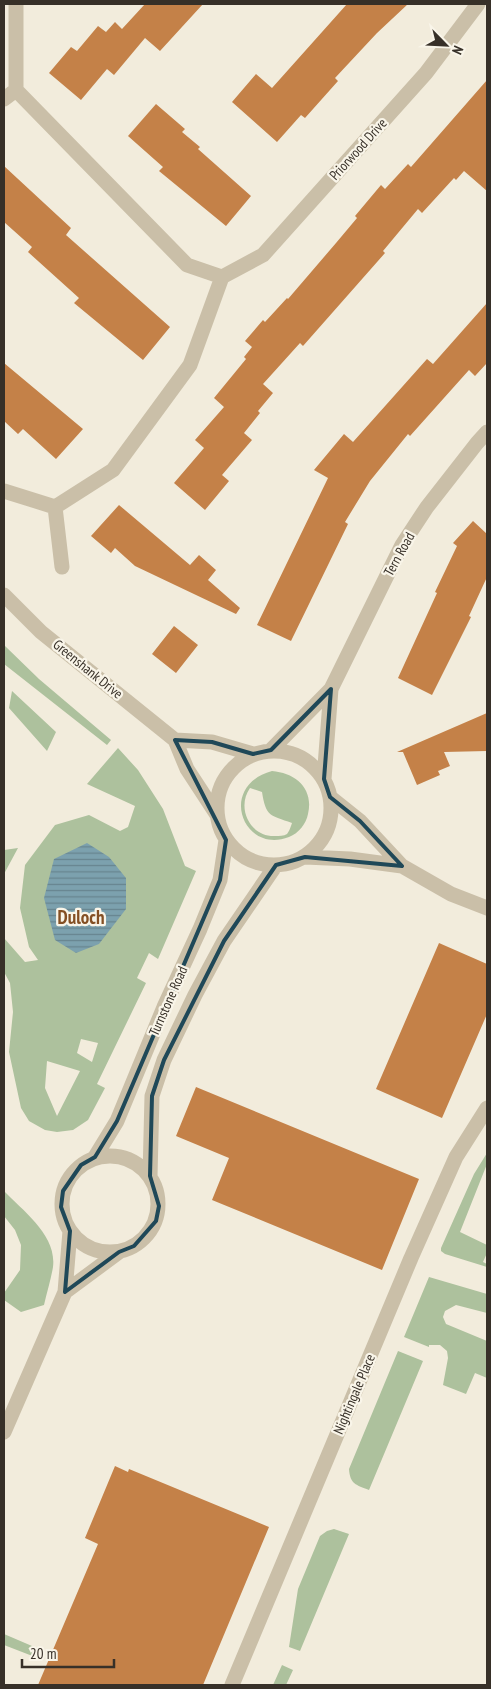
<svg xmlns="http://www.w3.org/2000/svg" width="491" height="1689" viewBox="0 0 491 1689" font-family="'PT Sans Narrow',sans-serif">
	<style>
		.green { fill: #adc19d; fill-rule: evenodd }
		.water { fill: url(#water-rules) }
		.building { fill: #c48148 }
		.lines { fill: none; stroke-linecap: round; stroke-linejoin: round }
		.minor { stroke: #cabfa8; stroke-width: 15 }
		.marked { fill: none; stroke: #1f4858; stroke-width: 4; stroke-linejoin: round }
		.labels { text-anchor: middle; stroke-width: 4.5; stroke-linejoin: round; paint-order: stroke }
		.street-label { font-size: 14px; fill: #373028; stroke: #f9f5e9 }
		.district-label { font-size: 19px; font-weight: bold; fill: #844f23; stroke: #f9f5e9 }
	</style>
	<defs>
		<pattern id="water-rules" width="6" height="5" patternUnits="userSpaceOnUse" patternTransform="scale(1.25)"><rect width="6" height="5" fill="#7ca1ae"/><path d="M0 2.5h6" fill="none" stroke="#66848e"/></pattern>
	</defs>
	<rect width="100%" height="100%" fill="#f2ecdc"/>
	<!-- green -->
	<path class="green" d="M4,645l35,34 72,61 -4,5 -103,-81z
		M12,691l44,41 -9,19 -38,-43z
		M118,748l20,22 25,39 22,57 11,5 -38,88 -9,-6 -12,25 9,5 -49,101 8,4 -17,32 -15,10 -16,2 -12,-2 -16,-9 -8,-13 -12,-56 4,-40 -3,-29 -6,-11v-34l21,24 13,-2 -9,-13 -9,-39 5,-43 30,-40 34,-10 31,16 8,-4 7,-21 -48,-22zM81,1039l17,4 -6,19 -15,-9zM47,1061l33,10 -23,45 -12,-28z
		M272,771c24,2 42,18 36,43 -2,10 -9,19 -19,23 -46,18 -72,-51 -17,-66zM250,788l12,4c4,25 8,23 30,31 -1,3 -3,9 -5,11 -3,2 -8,2 -12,2 -25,1 -39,-28 -25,-48z
		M18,848l-14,26v-24z
		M487,1153v11l-27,68 27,13v8l-4,9 4,2v3l-42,-13 -4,-3v-3l33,-74z
		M4,1191c19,20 53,44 49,76 -2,12 -6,25 -9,38l-23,7 -17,-12v-7l16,-23 1,-25 -6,-15 -11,-14z
		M429,1277l58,17v19l-31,-8 -11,6 -2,6 3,7 41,17v37l-12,-5 -9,21 -23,-9 5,-27 -1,-7 -7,-6h-11v2l-25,-10z
		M398,1351l25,10 -54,129c-13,-5 -19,-6 -20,-21z
		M334,1529l15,5 -49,117 -11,-4 9,-58 22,-53 7,-5z
		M4,1634l35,15 -4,8 -31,-12z
		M282,1665l11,5 -7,15h-13z"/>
	<!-- water -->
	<path class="water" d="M87,843l22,14 17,21v31l-27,35 -23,9 -21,-13 -11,-42 10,-39z"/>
	<!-- building -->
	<path class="building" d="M145,4h58l-43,47 -15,-13 -31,37 -7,-6 -26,31 -32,-27 22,-26 6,4 21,-25 8,6 9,-10 7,7z
		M347,4h61l-31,29 -42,45 3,3 -33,37 -4,-3 -24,27 -45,-40 24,-28 16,14z
		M487,80v111l-23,-20 -8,9 -2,-2 -32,35 -4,-4 -35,42 2,2 -82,93 -3,-3 -37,41 10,9 -15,18 2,2 -16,20 8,7 -30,35 7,6 -24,29 -31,-27 30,-35 -9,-8 29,-33 -10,-9 32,-39 -2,-2 8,-10 -7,-6 18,-21 2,2 22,-24 1,1 48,-56 21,-25 -2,-2 26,-31 4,4 23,-25 3,3z
		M156,104l29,25 -3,3 18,15 -2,2 53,47 -25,30 -67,-55 4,-4 -35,-31z
		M4,166l67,62 -5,7 104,92 -27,33 -69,-57 5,-5 -51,-46 4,-5 -28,-25z
		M487,303v60l-12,13 -6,-6 -59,66 -2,-2 -38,47 -25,41 3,2 -57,117 -34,-16 71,-147 -14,-8 30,-36 9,8 74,-83 6,5z
		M4,363l79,66 -27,30 -33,-30 -5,5 -14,-13z
		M119,505l71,60 9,-10 17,15 -8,10 32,28 -4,6 -101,-48 -20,-18 -4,5 -20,-17z
		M473,521l14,13v43l-18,39 2,1 -39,78 -34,-17 39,-85 -2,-1 22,-46 -4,-3z
		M174,626l24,19 -22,28 -24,-19z
		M487,713v38l-43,1 6,14 -12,5 2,4 -23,10 -14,-33h-6z
		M439,943l48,21v50l-45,104 -66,-29z
		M196,1087l223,92 -37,91 -170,-70 17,-42 -53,-22z
		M115,1466l13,6 1,-3 140,58 -66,158h-165l60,-141 -13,-6z"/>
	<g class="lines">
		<!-- minor -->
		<path class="minor" d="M16,4v86l171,175 35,12 41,-22 163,-182 52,-69
			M4,99l12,-9
			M4,491l51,16 7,60
			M55,507l58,-37 77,-105 32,-88
			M4,595l37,37 134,108 12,29 30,46
			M175,740l37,2 41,12
			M271,750l60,-61 71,-144 25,-38 50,-64 10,-11
			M217 808a57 57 0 1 1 114 0a57 57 0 1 1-114 0Z
			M324,779l7,-90
			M330,797l30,24 42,45 49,28 36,14
			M305,857l45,2 52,7
			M62 1204a48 48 0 1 1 96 0a48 48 0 1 1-96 0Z
			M95,1157l22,-36 47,-114 36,-78 20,-49 6,-40
			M150,1176l2,-80 12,-36 31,-65 29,-54 52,-76
			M65,1292l54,-40
			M4,1432l61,-140 5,-61
			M232,1685l179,-427 45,-101 31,-49"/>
	</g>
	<!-- marked area -->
	<path class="marked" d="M331,689l-7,90 6,18 30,24 42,45 -97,-9 -29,8 -52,76 -60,119 -12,36 -2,80 9,30 -3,15 -22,25 -15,6 -54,40 5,-61 -9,-24 2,-16 18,-26 14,-8 22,-36 103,-241 6,-40 -51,-100 37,2 41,12 18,-4z"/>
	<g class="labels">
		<!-- street labels -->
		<g class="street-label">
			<text transform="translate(358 149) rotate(-48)" y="5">Priorwood Drive</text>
			<text transform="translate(399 554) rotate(-61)" y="5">Tern Road</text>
			<text transform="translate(88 669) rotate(39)" y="5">Greenshank Drive</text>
			<text transform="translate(168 1001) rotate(-66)" y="5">Turnstone Road</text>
			<text transform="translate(354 1394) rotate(-67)" y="5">Nightingale Place</text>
		</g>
		<!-- district labels -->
		<g class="district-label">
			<text x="81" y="924">Duloch</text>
		</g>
	</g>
	<!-- border -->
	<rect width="491" height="1689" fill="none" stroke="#373028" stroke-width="10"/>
	<!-- north arrow -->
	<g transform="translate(446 45) rotate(114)" stroke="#f9f5e9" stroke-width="4" paint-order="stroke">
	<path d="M0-4L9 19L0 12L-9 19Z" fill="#373028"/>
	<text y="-8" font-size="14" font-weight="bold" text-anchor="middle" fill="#373028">N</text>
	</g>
	<!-- scale -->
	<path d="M22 1659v8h92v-8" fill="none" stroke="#373028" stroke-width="2.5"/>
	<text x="30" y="1659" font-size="15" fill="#373028" stroke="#f9f5e9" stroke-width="4" paint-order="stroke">20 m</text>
</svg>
